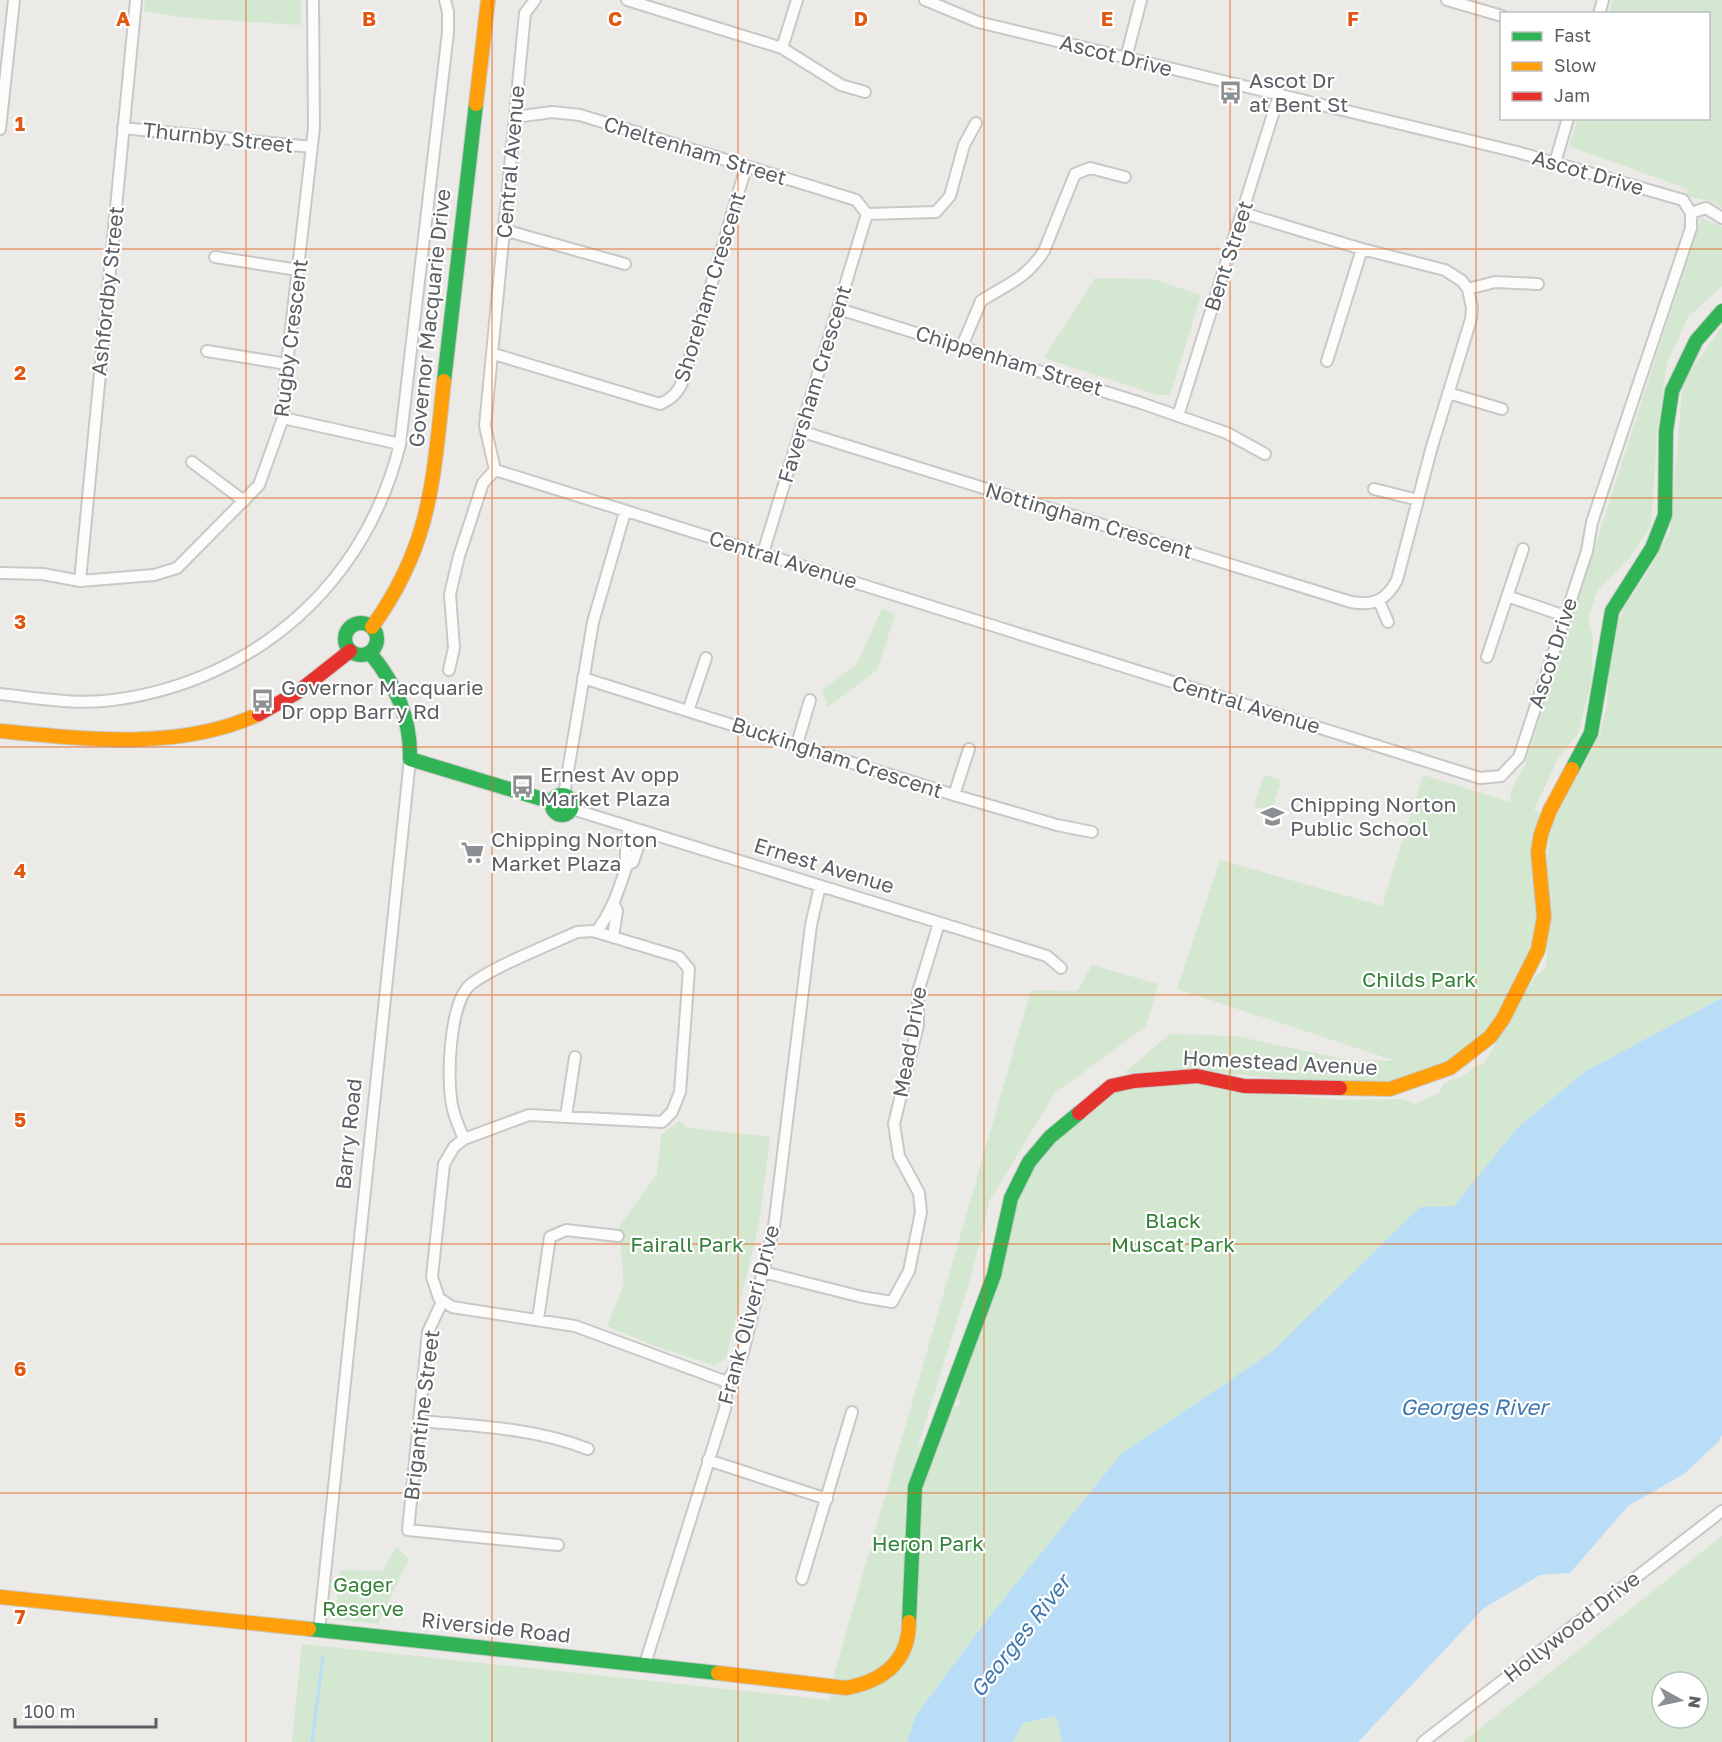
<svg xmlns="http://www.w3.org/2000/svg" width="1722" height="1742" viewBox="0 0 1722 1742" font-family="'Golos Text',sans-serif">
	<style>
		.green { fill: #d3e7d1; fill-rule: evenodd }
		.water { fill: #b9ddf6 }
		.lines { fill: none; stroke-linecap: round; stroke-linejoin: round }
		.stream { stroke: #b9ddf6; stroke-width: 3 }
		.street-casing { stroke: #c8c8c8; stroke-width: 14 }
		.fast-casing { stroke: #c8c8c8; stroke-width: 16 }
		.slow-casing { stroke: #c8c8c8; stroke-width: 16 }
		.jam-casing { stroke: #c8c8c8; stroke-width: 16 }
		.street { stroke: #fcfcfb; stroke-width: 10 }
		.fast { stroke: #30b455; stroke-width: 14 }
		.slow { stroke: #ff9f0a; stroke-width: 14 }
		.jam { stroke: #e5322d; stroke-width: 14 }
		.grid { fill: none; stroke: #e15910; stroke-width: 1.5; stroke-opacity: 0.55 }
		.labels { text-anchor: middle; stroke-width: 4.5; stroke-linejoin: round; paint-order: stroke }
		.street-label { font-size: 21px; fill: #5b5f64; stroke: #fff }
		.poi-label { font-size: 21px; fill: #5b5f64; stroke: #fff; text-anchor: start }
		.park-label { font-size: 21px; fill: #358138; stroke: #fff }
		.water-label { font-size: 22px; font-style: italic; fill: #4178af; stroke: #fff }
		.grid-label { font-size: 20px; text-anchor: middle; font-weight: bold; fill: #e15910; stroke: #fff; stroke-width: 4.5; stroke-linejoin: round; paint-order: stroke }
	</style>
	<rect width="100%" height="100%" fill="#ebeae6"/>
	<!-- green -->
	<path class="green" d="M145,0h156v25l-113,-7 -44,-7z
		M1613,0h109v208l-13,-7 -24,-5 3,-7 -119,-43 9,-27 130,-1v-104l-99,-1z
		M1701,218l21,9v59l-34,31 -21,46 -10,70 -6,93 -21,31 -33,34 -9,28 5,19 -2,45 -13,51 -20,24 -24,52 9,3 -3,99 -12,47 -42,75 -34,28 -70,22h-51l-135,-14 -72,3 46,-39 65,2 113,24 48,1 -219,-72 43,-129 162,46 41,-131 87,27 1,-12 13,-23z
		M1095,278l58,1 48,16 -31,100h-12l-114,-37z
		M1722,326v672l-138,74 -67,56 -63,78 -34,2 -147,143 -152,103 -131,162 -74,99 -9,27h-615l10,-98 528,56 5,-29 196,-681 46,1 15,-26 66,19 -12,42 -92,68 -64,106 -18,73 -54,172 10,3 14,-39 20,-4 -11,-18 78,-225 82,-76 86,-10 62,17 82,7 63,-1 10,5 25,-11 5,-10 19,-7 14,-11h6l52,-88 11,-10 4,-68 -3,-36 3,-35 50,-94 7,-30 5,-68 13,-30 21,-31 24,-44 13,-149z
		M882,608l13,7 -18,55 -49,37 -6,-17 35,-26z
		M1264,775l17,5 -9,31 -18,-5z
		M679,1121l9,7 82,9 -11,87 -33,134 -11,8 -60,-20 -48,-20 17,-42 -5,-57 38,-53 4,-39z
		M1722,1536v206h-259zM1662,1682h36v36h-36z
		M396,1547l13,12 -31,65 -43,-5 5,-49 43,1z
		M1057,1716l5,26h-49l10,-19z"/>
	<!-- water -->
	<path class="water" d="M1722,998v436l-3,7 -35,33 -56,32 -58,67 -30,2 -56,33 -126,134h-296l-6,-26 -33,7 -10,19h-106l9,-27 74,-99 131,-162 152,-103 147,-144 34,-1 63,-78 67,-56z"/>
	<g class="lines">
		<!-- stream -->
		<path class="stream" d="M312,1742l11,-86"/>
		<defs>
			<path id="street" d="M627,0l155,48 59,37 24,7
				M1447,0l55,16
				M1599,14l4,-14
				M782,48l15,-48
				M1126,58l15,-58
				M515,117l37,-5 28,3 276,85 11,14
				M123,128l189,19
				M0,129l14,-129
				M1555,163l13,-45
				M1691,213l15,-5 16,10
				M867,214l69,-2 14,-16 14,-51 12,-22
				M504,230l121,34
				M215,257l83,13
				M1468,289l27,-7 43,2
				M839,309l302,94 86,30 38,21
				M962,346l19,-45c26,-17 45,-22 63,-50l31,-77 15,-6 35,9
				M207,351l80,13
				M494,354l166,50c12,-5 19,-12 23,-24l63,-213
				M1327,361l35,-112
				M1448,393l54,16
				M1178,416l101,-321
				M283,418l117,26
				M800,431l551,171c22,4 35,-1 46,-22l34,-130 40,-131 1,-11 -4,-19 -6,-8 -17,-11 -83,-21 -119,-36
				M192,462l52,39
				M495,470l985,308 21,-2 18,-19 68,-206 5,-29 99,-294v-15l-8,-13 -166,-48 -539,-130 -53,-22
				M495,470l-10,-44 40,-413 10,-13
				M1374,489l44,11
				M763,553l104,-339
				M0,573l43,1 37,7 74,-6 23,-7 82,-83 24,-67 4,-54 27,-236 -1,-128
				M80,581l56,-581
				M1507,596l58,20
				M1379,601l9,21
				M1487,657l36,-108
				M449,670l5,-22 -4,-54 9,-38 24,-73 12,-13
				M583,678l371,117 103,30 35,7
				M0,694c37,4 76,11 113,6 143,-19 253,-117 287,-256l48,-412v-20l-3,-12
				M688,711l18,-53
				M797,744l13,-44
				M564,795l29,-173 32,-110
				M954,795l15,-46
				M572,809l475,147 14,12
				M627,865l6,-3 6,-18 10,-11
				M596,932c16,-20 23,-43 31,-67 -4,-11 2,-25 1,-38
				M613,937l4,-26 -3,-7
				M566,1116l9,-59
				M464,1139l65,-24 133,7 10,-10 8,-20 9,-123 -10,-12 -86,-26 -16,1c-26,12 -87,36 -107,53 -21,19 -24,98 -17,124 2,10 7,20 11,30l-10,8 -10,17 -12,113 7,21 13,9 123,19 152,56
				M763,1272l99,25 30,5 17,-31 12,-59 -2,-19 -20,-37 -5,-32 24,-99v-33l21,-69
				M442,1302l-14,30 -20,198 150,15
				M538,1319l12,-82 16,-7 52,6
				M420,1421c56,5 115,7 168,28
				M708,1460l119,39
				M802,1579l50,-167
				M319,1631l91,-872
				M645,1664l80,-255 2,-27 15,-26 32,-129 37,-302 9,-39
				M1423,1742l299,-231"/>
			<path id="fast" d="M444,381l32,-277
				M345 639a16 16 0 1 1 32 0a16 16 0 1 1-32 0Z
				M370,653c26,31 41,65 40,106l142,43
				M1572,769l19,-36 21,-122 40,-63 13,-33 1,-84 6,-40 24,-50 26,-30
				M552 805a10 10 0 1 1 20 0a10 10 0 1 1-20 0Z
				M909,1622l6,-135 79,-212 17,-77 18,-36 21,-25 29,-24
				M309,1629l409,44"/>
			<path id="slow" d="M476,104l12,-104
				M372,627c60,-83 61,-148 72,-246
				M0,731c85,8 180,20 259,-17
				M1340,1088l50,1 60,-21 40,-31 13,-18 35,-69 6,-33 -6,-65 3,-18 9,-24 22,-41
				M0,1597l309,32
				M718,1673l128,15c37,-7 63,-26 63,-66"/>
			<path id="jam" d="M259,714l39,-22 52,-41
				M1079,1113l32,-27 23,-5 63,-5 47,10 96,2"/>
		</defs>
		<!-- street casing -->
		<use href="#street" class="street-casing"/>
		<!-- fast casing -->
		<use href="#fast" class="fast-casing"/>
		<!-- slow casing -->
		<use href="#slow" class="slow-casing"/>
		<!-- jam casing -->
		<use href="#jam" class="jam-casing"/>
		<!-- street -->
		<use href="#street" class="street"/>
		<!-- fast -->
		<use href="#fast" class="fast"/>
		<!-- slow -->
		<use href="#slow" class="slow"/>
		<!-- jam -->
		<use href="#jam" class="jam"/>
	</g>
	<!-- grid -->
	<path class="grid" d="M246,0v1742M492,0v1742M738,0v1742M984,0v1742M1230,0v1742M1476,0v1742M0,249h1722M0,498h1722M0,747h1722M0,995h1722M0,1244h1722M0,1493h1722"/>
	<!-- icons -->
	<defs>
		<symbol id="bus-bare" viewBox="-9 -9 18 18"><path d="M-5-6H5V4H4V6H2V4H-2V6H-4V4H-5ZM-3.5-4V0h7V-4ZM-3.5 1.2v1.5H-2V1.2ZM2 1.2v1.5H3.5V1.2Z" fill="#8d9092" stroke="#fff" stroke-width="2.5" paint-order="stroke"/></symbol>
		<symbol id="school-bare" viewBox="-9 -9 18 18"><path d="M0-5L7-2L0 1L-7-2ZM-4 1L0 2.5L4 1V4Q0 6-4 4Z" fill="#8d9092" stroke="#fff" stroke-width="2.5" paint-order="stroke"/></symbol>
		<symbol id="supermarket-bare" viewBox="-9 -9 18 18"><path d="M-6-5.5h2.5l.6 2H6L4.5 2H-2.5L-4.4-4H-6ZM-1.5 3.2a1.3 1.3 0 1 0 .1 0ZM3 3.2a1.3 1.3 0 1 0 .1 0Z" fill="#8d9092" stroke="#fff" stroke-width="2.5" paint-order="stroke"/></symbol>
	</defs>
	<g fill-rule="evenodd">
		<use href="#bus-bare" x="1214" y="76" width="33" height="33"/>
		<use href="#bus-bare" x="246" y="684" width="33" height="33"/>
		<use href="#bus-bare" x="506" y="770" width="33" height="33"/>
		<use href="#school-bare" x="1256" y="800" width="33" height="33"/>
		<use href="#supermarket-bare" x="456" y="836" width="33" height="33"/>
	</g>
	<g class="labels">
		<!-- street labels -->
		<g class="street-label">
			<text transform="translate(1116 56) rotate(14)" y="7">Ascot Drive</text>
			<text transform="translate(218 138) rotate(6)" y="7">Thurnby Street</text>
			<text transform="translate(695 151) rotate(17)" y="7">Cheltenham Street</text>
			<text transform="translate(511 162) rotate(-85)" y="7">Central Avenue</text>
			<text transform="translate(1588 173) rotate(16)" y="7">Ascot Drive</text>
			<text transform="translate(1229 256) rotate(-72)" y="7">Bent Street</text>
			<text transform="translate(710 287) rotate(-73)" y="7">Shoreham Crescent</text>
			<text transform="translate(108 291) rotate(-84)" y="7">Ashfordby Street</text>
			<text transform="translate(430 318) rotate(-84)" y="7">Governor Macquarie Drive</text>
			<text transform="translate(291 338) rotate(-83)" y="7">Rugby Crescent</text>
			<text transform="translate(1009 361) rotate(17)" y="7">Chippenham Street</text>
			<text transform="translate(815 384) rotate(-73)" y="7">Faversham Crescent</text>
			<text transform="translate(1089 521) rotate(17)" y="7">Nottingham Crescent</text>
			<text transform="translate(783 560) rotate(17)" y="7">Central Avenue</text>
			<text transform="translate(1553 653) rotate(-72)" y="7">Ascot Drive</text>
			<text transform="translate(1246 705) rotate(17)" y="7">Central Avenue</text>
			<text transform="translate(837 758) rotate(18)" y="7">Buckingham Crescent</text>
			<text transform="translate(824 866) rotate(17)" y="7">Ernest Avenue</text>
			<text transform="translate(910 1042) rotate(-80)" y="7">Mead Drive</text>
			<text transform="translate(1280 1063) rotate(3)" y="7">Homestead Avenue</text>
			<text transform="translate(349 1134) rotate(-84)" y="7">Barry Road</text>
			<text transform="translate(749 1315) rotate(-75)" y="7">Frank Oliveri Drive</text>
			<text transform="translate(422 1415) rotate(-83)" y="7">Brigantine Street</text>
			<text transform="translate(1572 1627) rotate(-38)" y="7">Hollywood Drive</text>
			<text transform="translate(496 1628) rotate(6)" y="7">Riverside Road</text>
		</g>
		<!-- poi labels -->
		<g class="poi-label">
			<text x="1249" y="88">Ascot Dr<tspan x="1249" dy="24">at Bent St</tspan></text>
			<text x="281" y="695">Governor Macquarie<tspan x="281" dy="24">Dr opp Barry Rd</tspan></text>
			<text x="540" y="782">Ernest Av opp<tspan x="540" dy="24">Market Plaza</tspan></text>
			<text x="1290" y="812">Chipping Norton<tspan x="1290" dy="24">Public School</tspan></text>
			<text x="491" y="847">Chipping Norton<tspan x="491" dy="24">Market Plaza</tspan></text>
		</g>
		<!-- park labels -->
		<g class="park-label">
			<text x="1419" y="987">Childs Park</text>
			<text x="1173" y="1228">Black<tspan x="1173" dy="24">Muscat Park</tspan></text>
			<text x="687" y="1252">Fairall Park</text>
			<text x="928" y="1551">Heron Park</text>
			<text x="363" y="1592">Gager<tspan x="363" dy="24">Reserve</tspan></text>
		</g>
		<!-- water labels -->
		<g class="water-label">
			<text x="1474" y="1415">Georges River</text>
			<text transform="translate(1020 1636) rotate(-52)" y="8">Georges River</text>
		</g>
	</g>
	<g class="grid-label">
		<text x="123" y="26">A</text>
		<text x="369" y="26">B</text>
		<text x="615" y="26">C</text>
		<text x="861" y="26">D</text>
		<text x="1107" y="26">E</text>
		<text x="1353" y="26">F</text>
		<text x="20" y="131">1</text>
		<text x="20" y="380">2</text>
		<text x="20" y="629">3</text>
		<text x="20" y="878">4</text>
		<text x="20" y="1127">5</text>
		<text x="20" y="1376">6</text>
		<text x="20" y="1624">7</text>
	</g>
	<!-- legend -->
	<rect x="1500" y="12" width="210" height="108" fill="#ffffff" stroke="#bdbfc1" stroke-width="1.5"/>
	<rect x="1512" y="32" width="30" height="9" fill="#30b455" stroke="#bdbfc1" stroke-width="1.5"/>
	<text x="1554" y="42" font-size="18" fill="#5b5f64">Fast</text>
	<rect x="1512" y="62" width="30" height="9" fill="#ff9f0a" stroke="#bdbfc1" stroke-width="1.5"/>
	<text x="1554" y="72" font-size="18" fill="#5b5f64">Slow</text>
	<rect x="1512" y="92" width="30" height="9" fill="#e5322d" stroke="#bdbfc1" stroke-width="1.5"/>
	<text x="1554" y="102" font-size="18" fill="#5b5f64">Jam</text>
	<!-- north arrow -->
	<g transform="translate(1680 1700) rotate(98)"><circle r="28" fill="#ffffff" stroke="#bdbfc1" stroke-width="1.5"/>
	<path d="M0-4.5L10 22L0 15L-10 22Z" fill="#8d9092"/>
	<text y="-9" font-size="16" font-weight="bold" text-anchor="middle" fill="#5b5f64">N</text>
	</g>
	<!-- scale -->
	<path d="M15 1718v9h141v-9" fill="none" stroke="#5b5f64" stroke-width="3"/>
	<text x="24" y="1718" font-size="18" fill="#5b5f64" stroke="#ffffff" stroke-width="4.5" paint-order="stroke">100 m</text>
</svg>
